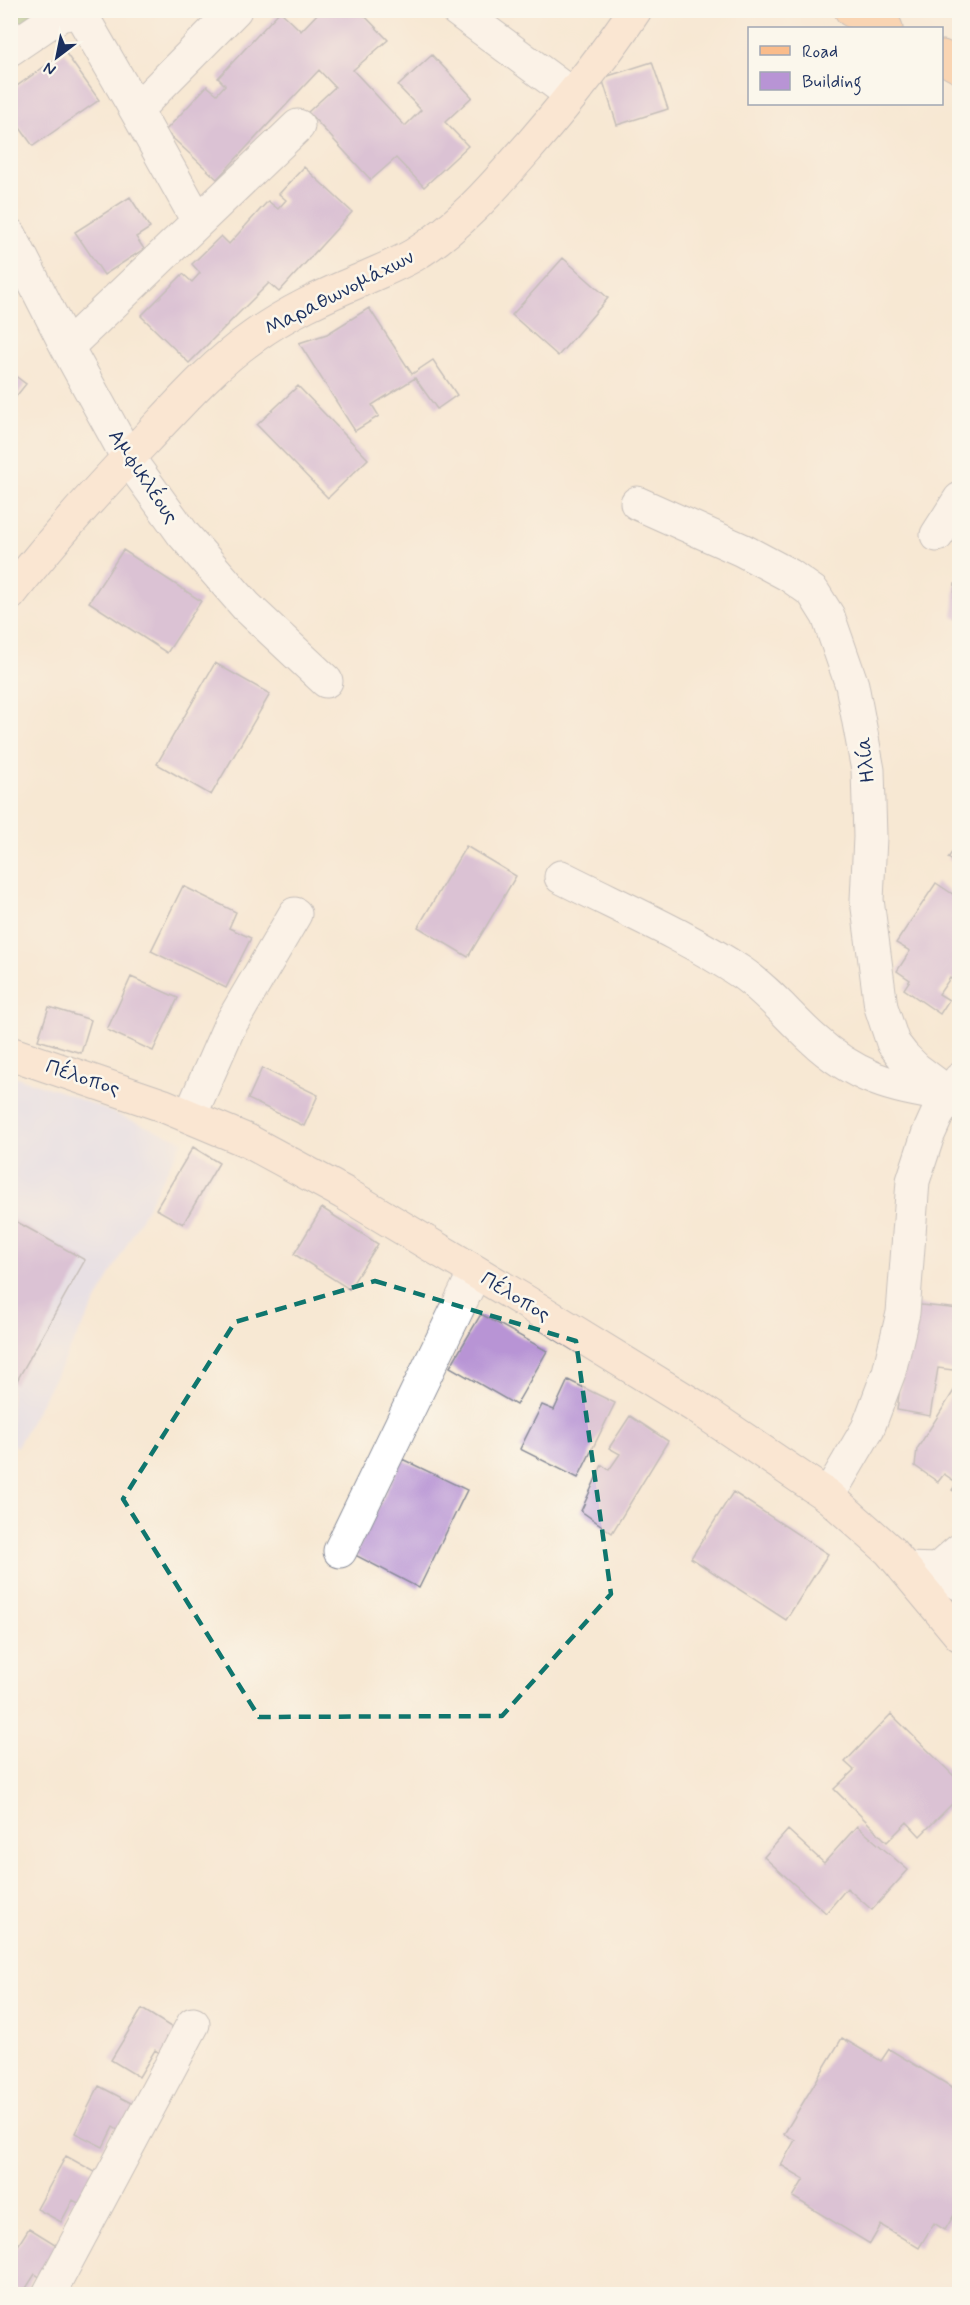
<svg xmlns="http://www.w3.org/2000/svg" width="970" height="2305" viewBox="0 0 970 2305" font-family="Mynerve,sans-serif">
	<style>
		.built { fill: #d6d8f8 }
		.forest { fill: #7daa63; stroke: #4c6c60; stroke-width: 1.5 }
		.building { fill: #b894d5 }
		.lines { fill: none; stroke-linecap: round; stroke-linejoin: round }
		.street-casing { stroke: #898c98; stroke-width: 35 }
		.secondary-casing { stroke: #898c98; stroke-width: 35 }
		.primary-casing { stroke: #898c98; stroke-width: 35 }
		.street { stroke: #fff; stroke-width: 33 }
		.secondary { stroke: #fde4d1; stroke-width: 33 }
		.primary { stroke: #fabc8b; stroke-width: 33 }
		.marked { fill: none; stroke: #0f766e; stroke-width: 4.5; stroke-dasharray: 12 8; stroke-linejoin: round }
		.labels { text-anchor: middle; stroke-width: 5; stroke-linejoin: round; paint-order: stroke }
		.street-label { font-size: 21px; fill: #1b2f5e; stroke: #fbf7ec }
	</style>
	<rect width="100%" height="100%" fill="#fbf7ec"/>
	<filter id="ink" filterUnits="userSpaceOnUse"><feTurbulence type="fractalNoise" baseFrequency=".0167" numOctaves="2"/><feDisplacementMap in="SourceGraphic" scale="12" xChannelSelector="R" yChannelSelector="G"/><feConvolveMatrix kernelMatrix="1 2 1 2 8 2 1 2 1" color-interpolation-filters="sRGB"/></filter>
	<filter id="wash" filterUnits="userSpaceOnUse"><feTurbulence type="fractalNoise" baseFrequency=".008" numOctaves="4" result="noise"/><feDisplacementMap in="SourceGraphic" scale="24" xChannelSelector="R" yChannelSelector="G"/><feGaussianBlur stdDeviation="1.35" result="paint"/><feColorMatrix in="noise" values="0 0 0 0 0 0 0 0 0 0 0 0 0 0 0 0 0 1.4 0 .05"/><feComposite in="paint" operator="in"/></filter>
	<g filter="url(#wash)">
		<rect width="100%" height="100%" fill="#f7e8d3"/>
		<!-- built -->
		<path class="built" d="M11,1075l51,17 121,49 -166,306 -6,-4z"/>
		<!-- forest -->
		<path class="forest" d="M11,11h35l-35,25z"/>
		<g id="blocks">
			<!-- building -->
			<path class="building" d="M321,10h38l29,30 -35,30 52,56 16,-16 -23,-24 34,-31 40,42 -27,25 23,24 -44,41 -28,-29 -25,22 -63,-68 27,-25 -16,-17 -102,109 -52,-48 42,-45 10,8 8,-9 -7,-7 62,-67 21,20z
				M65,52l34,48 -66,46 -23,-32v-23z
				M652,62l16,47 -51,16 -15,-47z
				M304,167l48,45 -73,80 -10,-9 -80,80 -48,-47 42,-42 9,8 8,-9 -8,-9 29,-28 8,8 39,-43 10,8 8,-9 -7,-6z
				M130,197l20,31 -14,9 8,12 -40,26 -29,-43z
				M563,258l45,40 -50,58 -46,-41z
				M369,308l43,66 21,-14 24,35 -20,14 -22,-31 -43,27 7,11 -24,15 -56,-88 28,-9z
				M10,372l16,12 -16,20z
				M298,386l70,73 -40,39 -71,-73z
				M123,550l78,51 -34,52 -78,-51z
				M955,584h5v36l-7,-3z
				M215,663l55,31 -59,101 -54,-31z
				M960,841v24l-12,-7z
				M466,846l50,30 -48,81 -50,-30z
				M936,883l24,16v81l-3,3 -7,-5 -11,16 10,6 -9,14 -36,-25 6,-9 -13,-9 13,-20 -14,-8z
				M183,886l53,26 -7,16 22,10 -25,50 -75,-37z
				M131,977l47,21 -25,53 -46,-21z
				M49,1007l42,13 -10,33 -43,-13z
				M262,1068l56,27 -14,31 -56,-27z
				M193,1147l26,16 -36,61 -27,-15z
				M322,1208l56,36 -29,45 -55,-35z
				M10,1218l75,42 -70,124 -5,-2z
				M911,1304l49,5v62l-22,-3 -8,48 -33,-6z
				M481,1314l66,37 -31,54 -66,-38z
				M568,1380l47,23 -37,75 -58,-29 22,-44 12,5z
				M960,1381v114l-8,-5 5,-7 -13,-9 -6,8 -23,-16 2,-17z
				M630,1416l38,25 -56,92 -31,-22 21,-46 7,5 11,-16 -11,-6z
				M402,1459l65,31 -48,98 -64,-33z
				M733,1492l95,62 -42,66 -95,-62z
				M891,1714l69,68v14l-40,40 -13,-14 -20,20 -53,-53 20,-19 -9,-8z
				M857,1826l51,44 -36,40 -25,-22 -21,25 -62,-56 24,-27 36,33z
				M142,2009l37,23 -15,24 -9,-6 -16,27 -28,-17z
				M842,2038l39,23 8,-12 71,43v13l-6,9 6,3v88l-15,25 -11,-7 -15,25 -38,-23 -11,19 -77,-47 11,-18 -23,-14 14,-25 -11,-6z
				M99,2086l38,20 -15,27 -9,-6 -10,20 -28,-14z
				M66,2156l38,21 -17,31 -14,-8 -12,22 -24,-13z
				M29,2228l34,21 -19,31 -9,-6 -12,19 -13,-7v-28z"/>
		</g>
	</g>
	<g filter="url(#ink)">
		<use href="#blocks" fill-opacity="0" stroke="#898c98" stroke-width="1.5"/>
		<g class="lines">
			<defs>
				<path id="street" d="M457,10l115,85
					M10,49l50,-34 19,-4 57,99 99,-100
					M136,110l62,111
					M10,235l57,112 61,111 55,76 63,72 80,75
					M67,347l231,-221
					M637,503l105,47 47,25 24,17 15,24 24,69 16,85 2,67 -3,63 14,107 12,36 10,13 13,13 44,33
					M937,535l23,-36
					M561,877c59,30 126,59 181,96 26,18 46,43 70,65 42,39 80,50 135,57
					M190,1116l39,-89 66,-113
					M828,1496l40,-68 21,-56 14,-59 10,-132 15,-46 9,-20 23,-36
					M340,1551l135,-279
					M905,1569l32,1 23,14
					M937,1570l23,-20
					M49,2294l144,-270"/>
				<path id="secondary" d="M10,594c42,-54 88,-105 135,-154 34,-36 67,-74 108,-103 33,-24 70,-41 108,-57 17,-8 36,-15 53,-25 46,-28 83,-72 118,-112 37,-43 72,-86 103,-133
					M10,1053l152,52 86,36 96,52 182,109 169,104 133,90 62,55 70,84"/>
				<path id="primary" d="M851,10l35,18
					M942,57l18,10"/>
			</defs>
			<!-- street casing -->
			<use href="#street" class="street-casing"/>
			<!-- secondary casing -->
			<use href="#secondary" class="secondary-casing"/>
			<!-- primary casing -->
			<use href="#primary" class="primary-casing"/>
			<!-- street -->
			<use href="#street" class="street"/>
			<!-- secondary -->
			<use href="#secondary" class="secondary"/>
			<!-- primary -->
			<use href="#primary" class="primary"/>
		</g>
	</g>
	<!-- marked area -->
	<path d="M0 0H970V2305H0ZM375,1281l201,60 35,253 -109,122 -243,1 -136,-218 112,-177z" fill="#f7e8d3" fill-opacity=".55" fill-rule="evenodd"/>
	<path class="marked" d="M375,1281l201,60 35,253 -109,122 -243,1 -136,-218 112,-177z"/>
	<g class="labels">
		<!-- street labels -->
		<g class="street-label">
			<text transform="translate(339 292) rotate(-27)" y="7">Μαραθωνομάχων</text>
			<text transform="translate(144 476) rotate(56)" y="7">Αμφικλέους</text>
			<text transform="translate(865 760) rotate(-96)" y="7">Ηλία</text>
			<text transform="translate(83 1077) rotate(18)" y="7">Πέλοπος</text>
			<text transform="translate(516 1296) rotate(31)" y="7">Πέλοπος</text>
		</g>
	</g>
	<!-- margin -->
	<rect width="970" height="2305" fill="none" stroke="#fbf7ec" stroke-width="36"/>
	<!-- legend -->
	<rect x="748" y="27" width="195" height="78" fill="#fbf7ec" stroke="#a1a7b3" stroke-width="1.5"/>
	<rect x="760" y="46" width="30" height="9" fill="#fabc8b" stroke="#a1a7b3" stroke-width="1.5"/>
	<text x="802" y="57" font-size="18" fill="#1b2f5e">Road</text>
	<rect x="760" y="72" width="30" height="18" fill="#b894d5" stroke="#a1a7b3" stroke-width="1.5"/>
	<text x="802" y="87" font-size="18" fill="#1b2f5e">Building</text>
	<!-- north arrow -->
	<g transform="translate(57 57) rotate(212)" stroke="#fbf7ec" stroke-width="4.5" paint-order="stroke">
	<path d="M0-4.5L10 22L0 15L-10 22Z" fill="#1b2f5e"/>
	<text y="-9" font-size="16" font-weight="bold" text-anchor="middle" fill="#1b2f5e">N</text>
	</g>
</svg>
